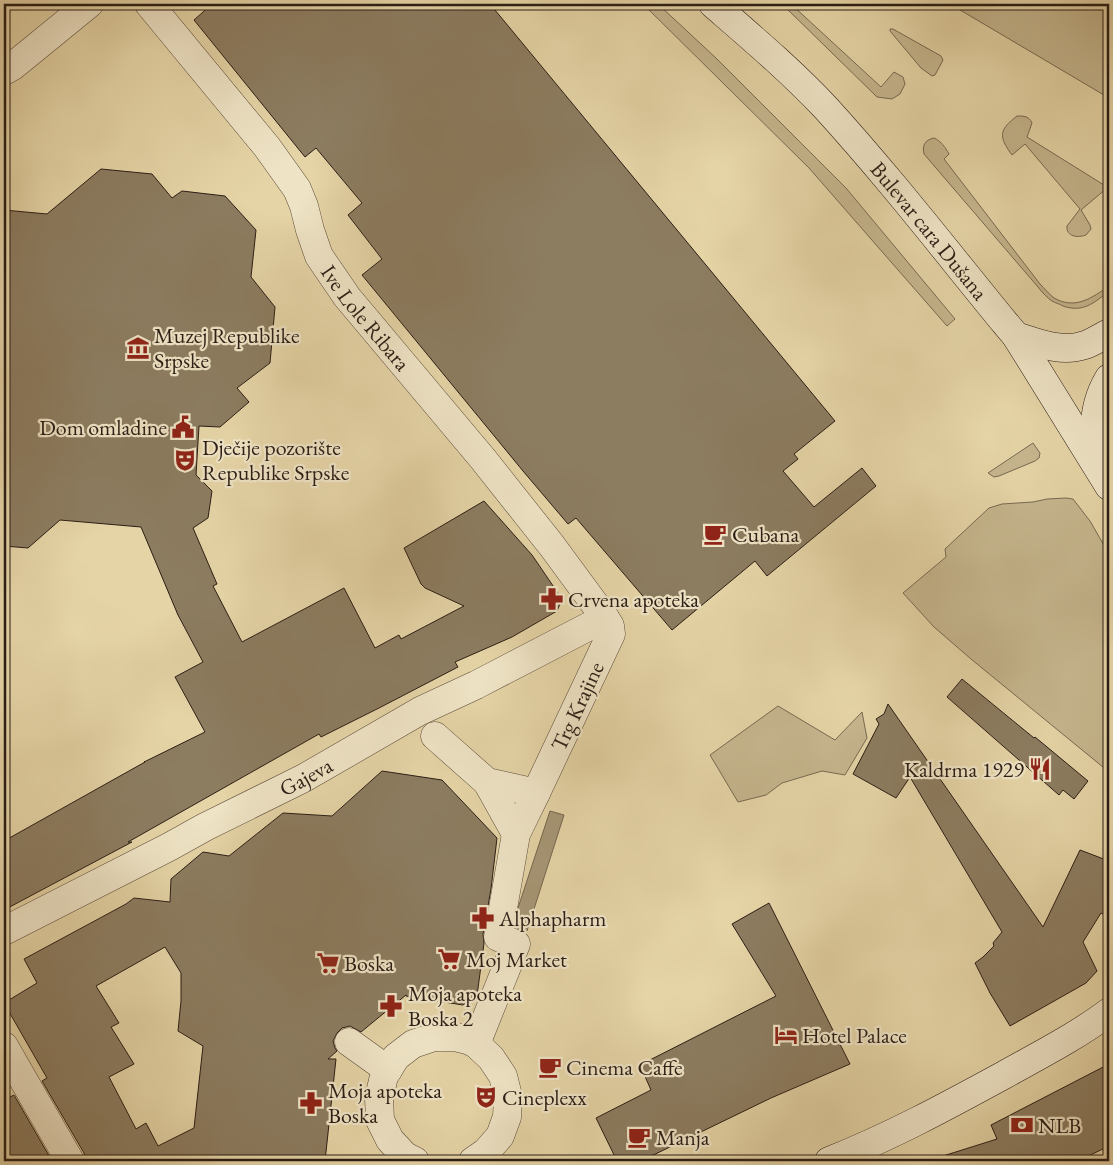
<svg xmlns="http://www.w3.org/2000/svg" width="1113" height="1165" viewBox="0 0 1113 1165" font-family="'EB Garamond',serif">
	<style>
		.green { fill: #c5b58d; stroke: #786951 }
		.water { fill: #a69675; stroke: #75664f }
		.building { fill: #8c7c60; stroke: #2b1d15; fill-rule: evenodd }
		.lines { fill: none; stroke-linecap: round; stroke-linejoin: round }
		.street-casing { stroke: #5a4b39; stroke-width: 29 }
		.secondary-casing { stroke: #2b1d15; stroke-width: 29 }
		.street { stroke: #eee3c5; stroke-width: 28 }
		.secondary { stroke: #eee3c5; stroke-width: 28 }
		.labels { text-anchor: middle; stroke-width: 4.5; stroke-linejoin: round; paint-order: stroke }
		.street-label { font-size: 22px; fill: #2b1d15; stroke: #eee3c5 }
		.poi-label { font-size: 22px; fill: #2b1d15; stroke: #eee3c5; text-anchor: start }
	</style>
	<rect width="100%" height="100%" fill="#e5d4a6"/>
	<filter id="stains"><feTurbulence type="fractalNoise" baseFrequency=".004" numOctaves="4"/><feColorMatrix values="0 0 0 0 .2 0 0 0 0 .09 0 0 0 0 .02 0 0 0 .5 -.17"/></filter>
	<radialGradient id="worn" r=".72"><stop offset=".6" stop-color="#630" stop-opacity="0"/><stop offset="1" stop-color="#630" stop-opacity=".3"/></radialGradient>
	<!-- green -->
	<path class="green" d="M643,4h15l59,55 129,129 109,131 -8,7 -138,-158z
		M782,4h10v1l89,82 13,-15 9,5 2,7 -5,10 -8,5 -15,-2z
		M950,4h159v94z
		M890,29h3l48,27 2,4 -8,15 -3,1 -11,-8 -31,-37z
		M1017,116c7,0 12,0 15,7l-5,14 77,48 5,-5v10l-2,-2 -26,22 9,15 1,4 -5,6c-8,3 -20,2 -19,-9l13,-17 -55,-65 -13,11c-3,-4 -5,-7 -7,-11 -7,-13 2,-20 12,-28z
		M934,138c7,3 11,9 15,16l-5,5 96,125c4,4 9,10 14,14 21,12 38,0 55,-12v5c-15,12 -26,22 -46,15 -3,-2 -8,-3 -11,-5 -5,-3 -10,-9 -14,-14l-114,-133c-2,-9 1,-14 10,-16z
		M1033,443l7,10 -1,5 -4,3 -36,15 -5,1 -6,-4z
		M1066,498l7,1 17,22 19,33v218l-138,-113 -37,-32 -31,-34 43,-36 -1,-8 44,-41 13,-4 31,-2 14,-3z
		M778,706l57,34 27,-28 5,26 -22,37 -23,-4 -40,12 -16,12 -28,7 -28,-47z"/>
	<!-- water -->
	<path class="water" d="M550,811l14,4 -37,116 -15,-5z"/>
	<!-- building -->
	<path class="building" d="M212,4h278l345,417 -41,33 4,5 -15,12 31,36 48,-39 14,18 -109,90 -12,-15 -83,69 -96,-112 -8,6 -45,-53 -161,-196 20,-16 -34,-44 14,-12 -46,-55 -11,9 -111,-137z
		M101,169l51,5 20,24 10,-7 43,5 31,34 -5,47 24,30 -5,56 -33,25 12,14 -29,25 -21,-1 -3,49 16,16 -4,27 -15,10 24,56 -4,2 29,56 102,-54 31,60 24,-13 2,4 63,-33 -39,-18 -4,-4 -17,-36 80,-47 48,54 30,44 -5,12 -45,26 -57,25 3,5 -79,41 -58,29 -2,-3 -191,108h4l-128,68v-69l141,-79h-1l61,-30 -30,-55 28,-15 -25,-47 -37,-88 -81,-7 -32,28 -24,-2v-336l43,4z
		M962,679l72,59 1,-1 53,44 -14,18 -11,-9 -4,5 -112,-98z
		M888,704l155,223 37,-77 29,11v56l-8,-4 -18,29 14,29 -11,12 -76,43 -20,-33 -15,-30 8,-6 11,-11 -1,-3 9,-11 -92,-155 -14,21 -43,-24 26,-50 -3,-5 8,-5z
		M382,771l60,9 55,58 -6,51 -8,45 1,9 -7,53 -14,9 -57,-9v-1l-45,37 -11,-6 -8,2 -5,5 -4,8 2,7 2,3 -9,8h8l-11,102h-239l-2,-8 -42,-72 5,-3 -43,-75 33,-20 -13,-24 102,-55 8,-6 36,4 1,-23 32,-27 26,4 54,-43 49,3zM165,947l16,26v28l-3,30 25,15 -9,82 -36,18 -12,-23 -10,6 -27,-52 25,-13 -23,-37 8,-4 -23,-37z
		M769,903l81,161 -79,34 -130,63h-24l-21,-43 55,-28 -11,-25 136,-69 -44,-72z
		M1109,1064v82l-31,15h-134l-1,-5 54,-17 -6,-14z
		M14,1095l38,66h-48v-61z"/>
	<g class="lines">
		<defs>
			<g id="street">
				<path id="s1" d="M149,4l118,143 30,42 7,17 6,24 9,26 28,41 136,162 69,87 53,72 5,8 1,8 -75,159 -20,41 -18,103 18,7 -40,100"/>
				<path d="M4,71l9,-5 76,-62"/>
				<path d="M435,736l52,46 49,11"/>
				<path d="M487,782l29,52"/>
				<path id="s2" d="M4,931l165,-84 36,-20 99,-49 116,-67 56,-26 129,-67"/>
				<path d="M349,1042l39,28"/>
				<path d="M4,1046l66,115"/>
				<path d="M415,1161l-10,-5 -15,-16 -10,-20 -1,-22 5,-22 12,-19 17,-13 21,-7h21l13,3 8,4 15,14 12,18 5,20 -1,21 -7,19 -14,16 -13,9"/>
			</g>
			<g id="secondary">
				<path id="s3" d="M713,4c38,33 77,66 112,103 63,69 121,144 180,216l11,13 93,150"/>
				<path d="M1016,336c22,7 45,17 69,9 8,-3 16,-8 24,-12"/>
				<path d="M1098,462c-6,-29 -5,-58 11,-84"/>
				<path d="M829,1161c61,-24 118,-55 175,-86 36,-20 73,-39 105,-63"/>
			</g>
		</defs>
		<!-- street casing -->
		<use href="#street" class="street-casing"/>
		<!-- secondary casing -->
		<use href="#secondary" class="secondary-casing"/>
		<!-- street -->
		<use href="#street" class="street"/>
		<!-- secondary -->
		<use href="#secondary" class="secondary"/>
	</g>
	<!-- icons -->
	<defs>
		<symbol id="museum-bare" viewBox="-9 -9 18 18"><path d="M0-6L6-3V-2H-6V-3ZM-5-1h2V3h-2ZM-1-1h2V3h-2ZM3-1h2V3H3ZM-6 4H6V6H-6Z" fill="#8f2418" stroke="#eee3c5" stroke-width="2.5" paint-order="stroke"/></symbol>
		<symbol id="civic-bare" viewBox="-9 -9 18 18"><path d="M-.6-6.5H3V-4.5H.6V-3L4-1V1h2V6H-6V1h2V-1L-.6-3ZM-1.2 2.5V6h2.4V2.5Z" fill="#8f2418" stroke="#eee3c5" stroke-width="2.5" paint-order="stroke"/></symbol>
		<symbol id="theatre-bare" viewBox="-9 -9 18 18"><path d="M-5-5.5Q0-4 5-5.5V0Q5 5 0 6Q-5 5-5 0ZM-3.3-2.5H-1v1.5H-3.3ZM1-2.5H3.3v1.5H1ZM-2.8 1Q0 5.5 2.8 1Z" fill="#8f2418" stroke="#eee3c5" stroke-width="2.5" paint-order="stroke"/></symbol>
		<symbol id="cafe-bare" viewBox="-9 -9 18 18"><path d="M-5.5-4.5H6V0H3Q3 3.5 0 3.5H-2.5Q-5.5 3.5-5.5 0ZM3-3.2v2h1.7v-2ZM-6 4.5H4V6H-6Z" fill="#8f2418" stroke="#eee3c5" stroke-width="2.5" paint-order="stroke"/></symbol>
		<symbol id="pharmacy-bare" viewBox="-9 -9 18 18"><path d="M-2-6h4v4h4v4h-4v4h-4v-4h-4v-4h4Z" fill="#8f2418" stroke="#eee3c5" stroke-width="2.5" paint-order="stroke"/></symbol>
		<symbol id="restaurant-bare" viewBox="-9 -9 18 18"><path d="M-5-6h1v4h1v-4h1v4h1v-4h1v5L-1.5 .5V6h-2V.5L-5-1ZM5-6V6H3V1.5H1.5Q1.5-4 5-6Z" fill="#8f2418" stroke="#eee3c5" stroke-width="2.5" paint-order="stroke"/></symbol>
		<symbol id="supermarket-bare" viewBox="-9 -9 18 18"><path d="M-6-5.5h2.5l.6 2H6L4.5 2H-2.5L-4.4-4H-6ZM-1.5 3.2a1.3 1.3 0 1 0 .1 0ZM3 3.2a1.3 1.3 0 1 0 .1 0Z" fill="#8f2418" stroke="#eee3c5" stroke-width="2.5" paint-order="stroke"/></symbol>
		<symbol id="hotel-bare" viewBox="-9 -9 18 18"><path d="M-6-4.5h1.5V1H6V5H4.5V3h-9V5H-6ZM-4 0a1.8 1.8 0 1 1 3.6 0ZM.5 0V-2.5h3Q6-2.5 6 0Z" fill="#8f2418" stroke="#eee3c5" stroke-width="2.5" paint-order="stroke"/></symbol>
		<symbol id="bank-bare" viewBox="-9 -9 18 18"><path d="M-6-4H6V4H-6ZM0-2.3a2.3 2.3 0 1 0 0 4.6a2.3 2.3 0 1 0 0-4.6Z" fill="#8f2418" stroke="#eee3c5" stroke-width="2.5" paint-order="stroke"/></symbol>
	</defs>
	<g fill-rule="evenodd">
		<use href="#museum-bare" x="122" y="332" width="32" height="32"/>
		<use href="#civic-bare" x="167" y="411" width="32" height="32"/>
		<use href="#theatre-bare" x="169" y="444" width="32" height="32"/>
		<use href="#cafe-bare" x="699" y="518" width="32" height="32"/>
		<use href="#pharmacy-bare" x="536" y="583" width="32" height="32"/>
		<use href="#restaurant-bare" x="1024" y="753" width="32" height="32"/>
		<use href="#pharmacy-bare" x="467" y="902" width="32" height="32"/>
		<use href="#supermarket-bare" x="433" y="943" width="32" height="32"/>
		<use href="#supermarket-bare" x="312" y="947" width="32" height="32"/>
		<use href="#pharmacy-bare" x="375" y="990" width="32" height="32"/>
		<use href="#hotel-bare" x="770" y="1019" width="32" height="32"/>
		<use href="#cafe-bare" x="534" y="1051" width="32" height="32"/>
		<use href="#theatre-bare" x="470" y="1081" width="32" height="32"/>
		<use href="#pharmacy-bare" x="295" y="1087" width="32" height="32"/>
		<use href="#bank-bare" x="1006" y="1109" width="32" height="32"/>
		<use href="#cafe-bare" x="623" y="1121" width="32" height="32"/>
	</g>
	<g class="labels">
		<!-- street labels -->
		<g class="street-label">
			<text dy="8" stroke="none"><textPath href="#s3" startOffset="314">Bulevar cara Dušana</textPath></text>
			<text dy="8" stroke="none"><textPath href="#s1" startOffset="385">Ive Lole Ribara</textPath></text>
			<text transform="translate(577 706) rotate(-65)" y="8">Trg Krajine</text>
			<text dy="8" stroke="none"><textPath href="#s2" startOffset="339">Gajeva</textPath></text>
		</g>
		<!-- poi labels -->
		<g class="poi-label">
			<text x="154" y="343">Muzej Republike<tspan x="154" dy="25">Srpske</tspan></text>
			<text x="167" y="435" text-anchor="end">Dom omladine</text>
			<text x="202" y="455">Dječije pozorište<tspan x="202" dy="25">Republike Srpske</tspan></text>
			<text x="732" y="542">Cubana</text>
			<text x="568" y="607">Crvena apoteka</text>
			<text x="1024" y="777" text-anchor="end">Kaldrma 1929</text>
			<text x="499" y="926">Alphapharm</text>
			<text x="466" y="967">Moj Market</text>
			<text x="344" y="971">Boska</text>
			<text x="408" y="1001">Moja apoteka<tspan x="408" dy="25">Boska 2</tspan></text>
			<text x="802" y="1043">Hotel Palace</text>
			<text x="566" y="1075">Cinema Caffe</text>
			<text x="328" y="1098">Moja apoteka<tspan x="328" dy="25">Boska</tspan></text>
			<text x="502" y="1105">Cineplexx</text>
			<text x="1038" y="1133">NLB</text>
			<text x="656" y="1145">Manja</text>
		</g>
	</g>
	<!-- margin -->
	<rect width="1113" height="1165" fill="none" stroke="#e5d4a6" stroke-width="20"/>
	<rect x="5" y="5" width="1103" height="1155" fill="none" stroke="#2b1d15" stroke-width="2.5"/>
	<rect x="10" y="10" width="1093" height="1145" fill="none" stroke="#2b1d15"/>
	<rect width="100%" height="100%" filter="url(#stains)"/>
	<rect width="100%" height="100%" fill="url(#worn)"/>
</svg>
